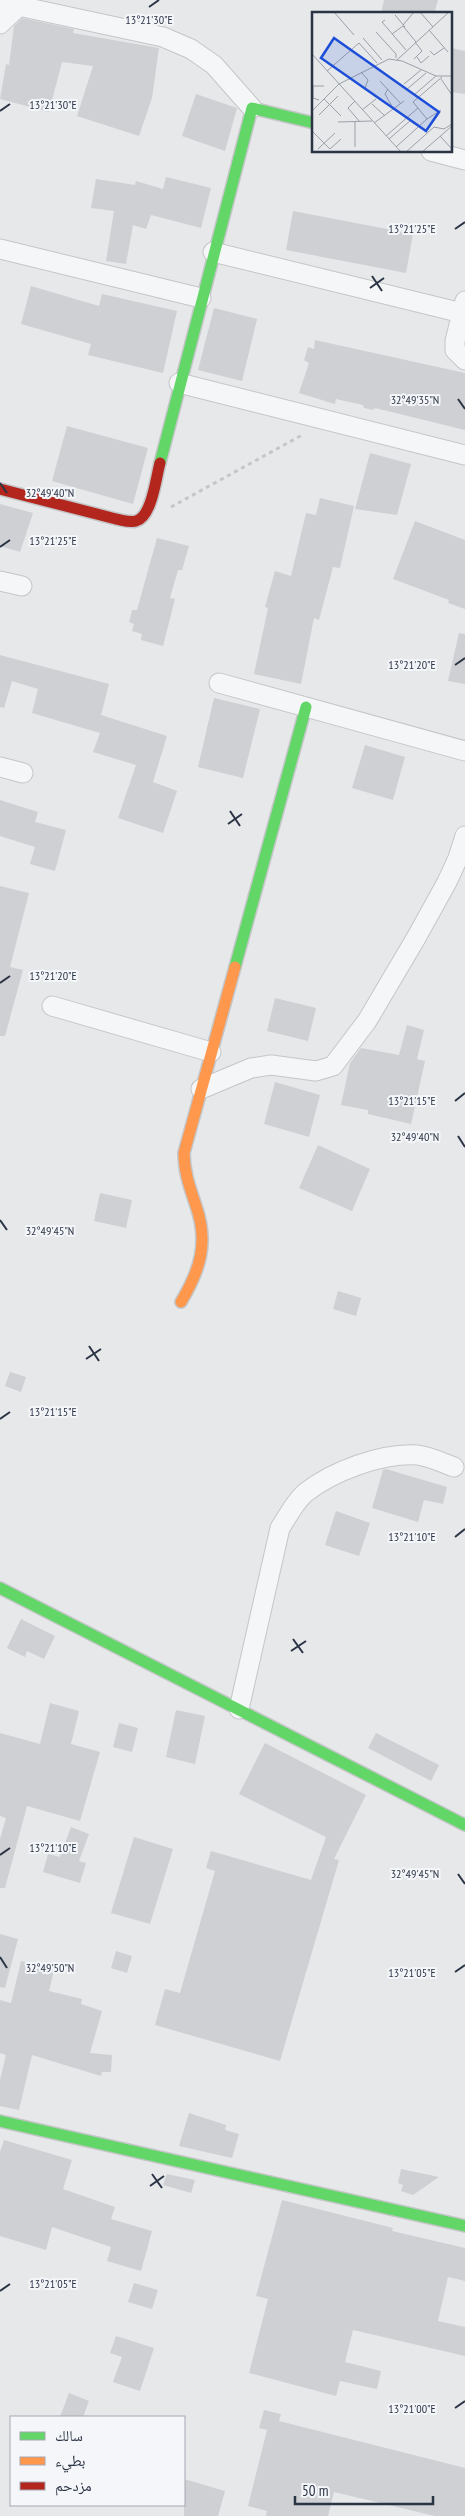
<svg xmlns="http://www.w3.org/2000/svg" width="465" height="2516" viewBox="0 0 465 2516" font-family="'PT Sans Narrow','Noto Naskh Arabic',sans-serif">
	<style>
		.building { fill: #ced0d3 }
		.lines { fill: none; stroke-linecap: round; stroke-linejoin: round }
		.street-casing { stroke: #c4c6c8; stroke-width: 21 }
		.fast-casing { stroke: #c4c6c8; stroke-width: 14 }
		.slow-casing { stroke: #c4c6c8; stroke-width: 14 }
		.jam-casing { stroke: #c4c6c8; stroke-width: 14 }
		.path { stroke: #c5c6ca; stroke-width: 3; stroke-dasharray: 4 4; stroke-linecap: butt }
		.street { stroke: #f5f6f7; stroke-width: 19 }
		.fast { stroke: #63d668; stroke-width: 11 }
		.slow { stroke: #ff974d; stroke-width: 11 }
		.jam { stroke: #b3261e; stroke-width: 11 }
		.ticks { fill: none; stroke: #2b3445; stroke-width: 2 }
		.inset-road { fill: none; stroke: #9ba0a8; stroke-width: 1 }
		.view { fill: #1d4ed8; fill-opacity: 0.15; stroke: #1d4ed8; stroke-width: 2.5 }
		.inset-edge { fill: none; stroke: #2b3445; stroke-width: 2.5 }
		.ticks-label { font-size: 12px; text-anchor: middle; fill: #2b3445; stroke: #f4f6f9; stroke-width: 4; stroke-linejoin: round; paint-order: stroke }
	</style>
	<rect width="100%" height="100%" fill="#e6e8ea"/>
	<!-- building -->
	<path class="building" d="M384,0h54l-4,14h-53z
		M22,18l52,11 -1,4 86,15 -7,50 -13,38 -62,-20 16,-50 -31,-4 -13,50 -49,-13 6,-35 3,1 5,-39z
		M451,48l14,3v43l-14,-2z
		M196,94l41,14 -12,43 -43,-15z
		M166,177l45,11 -10,40 -50,-13 -5,14 -13,-4 -7,39 -20,-3 8,-50 -23,-3 5,-29 39,6 1,-4 27,8z
		M293,211l120,23 -7,39 -120,-23z
		M31,286l68,20 3,-12 75,17 -14,62 -75,-18 3,-11 -70,-20z
		M214,308l43,11 -15,62 -44,-11z
		M315,340l150,33v57l-90,-22 -2,2 -9,-2 -1,-3 -27,-6 -1,5 -36,-11 10,-30 -5,-3 4,-13 6,2z
		M67,426l81,22 -15,56 -81,-23z
		M370,453l41,11 -14,51 -42,-6z
		M320,498l34,8 -14,62 -7,-1 -14,53 -5,-2 -13,66 -47,-10 14,-66 -3,-1 10,-36 16,5 15,-63 10,2z
		M0,504l33,9 -13,39 -20,-6z
		M415,521l50,19v69l-17,-6 1,-3 -56,-21z
		M157,538l32,8 -7,24h-4l-8,28 5,1 -12,47 -22,-6 1,-6 -10,-3 2,-7 -5,-2 3,-12h5z
		M459,633l6,1v50l-17,-3z
		M0,655l109,29 -8,31 66,21 -14,46 24,9 -14,42 -45,-15 18,-53 -43,-13 7,-19 -68,-20 6,-24 -26,-8 -8,27 -4,-1z
		M214,698l46,11 -17,69 -45,-11z
		M365,745l40,12 -12,43 -41,-12z
		M0,800l38,12 -3,10 31,8 -11,41 -25,-7 5,-17 -35,-11z
		M0,886l29,7 -19,74 13,3 -18,66h-5z
		M275,998l41,10 -8,33 -41,-10z
		M407,1025l17,5 -7,29 8,2 -14,63 -43,-10v-4l-27,-5 9,-42 11,-15 38,7z
		M275,1082l45,13 -11,42 -45,-13z
		M318,1145l52,24 -18,42 -53,-23z
		M100,1193l32,7 -6,28 -32,-7z
		M338,1291l23,7 -5,18 -23,-7z
		M10,1372l16,5 -5,15 -16,-6z
		M386,1469l61,18 -4,17 -19,-4 -6,22 -46,-14 11,-38z
		M336,1511l34,12 -11,33 -34,-11z
		M21,1619l34,17 -11,23 -17,-8 -2,6 -18,-9z
		M50,1703l29,8 -8,33 29,8 -20,69 -53,-15 -22,82h-5v-49l6,-21 -6,-2v-83l40,11z
		M176,1710l29,6 -10,48 -29,-7z
		M119,1723l19,5 -6,24 -19,-5z
		M376,1733l63,32 -8,16 -63,-33z
		M265,1743l101,52 -32,64 5,1 -59,201 -125,-36 10,-36 15,4 35,-122 -9,-3 5,-17 100,29 15,-43 -87,-43z
		M71,1827l18,7 -10,27 7,2 -6,20 -37,-11 5,-18 12,3z
		M134,1837l39,12 -23,75 -39,-11z
		M0,1934l18,5 -13,49 -5,-1z
		M116,1951l16,5 -5,17 -16,-5z
		M21,1961l33,9 -5,21 33,8 -1,5 21,7 -12,42 22,2 -1,17h-9l-1,4 -69,-21 -13,55 -19,-4v-26l6,-25 -6,-2v-53l11,3z
		M189,2113l37,12 -1,5 14,4 -7,24 -53,-12z
		M4,2140l68,20 -9,29 52,18 -4,12 41,12 -11,40 -34,-10 4,-14 -59,-20 -6,23 -46,-14v-84z
		M401,2169l38,8 -26,18 -12,-4 2,-6 -5,-2z
		M167,2174l28,6 -4,13 -28,-8z
		M282,2200l111,28 -1,3 73,17v33l-17,-4 -10,44 27,6v29l-112,-26 -8,32 36,9 -4,18 -37,-8 -4,15 -87,-23 19,-74 -12,-3z
		M134,2283l24,7 -6,19 -24,-7z
		M116,2336l38,12 -14,43 -27,-9 9,-25 -12,-4z
		M69,2393l20,8 -6,16h-23z
		M264,2410l17,4 -2,7 186,47v48h-30l-101,-24 -6,24h-62l1,-5 -19,-5 19,-76 -8,-2z
		M184,2479l41,12 -7,25h-34z"/>
	<g class="lines">
		<defs>
			<path id="street" d="M0,2l163,35 28,12 23,16 38,43
				M0,24l19,-18
				M431,151l34,9
				M0,249l201,49
				M213,252l249,61
				M465,301l-10,40v9l10,10
				M179,383l286,72
				M0,581l22,5
				M219,683l246,68
				M0,767l23,6
				M52,1006l159,46
				M201,1089l50,-21 20,-3 45,6 17,-5 34,-45 49,-83 31,-56 11,-24 7,-22
				M239,1709l41,-181c8,-12 14,-25 25,-35 28,-22 76,-40 112,-38 12,1 26,8 37,12"/>
			<path id="fast" d="M160,463l92,-355 62,15
				M235,967l71,-260
				M0,1588l465,237
				M0,2121l465,105"/>
			<path id="slow" d="M181,1302c19,-32 28,-59 15,-96 -6,-18 -12,-34 -12,-53l51,-186"/>
			<path id="jam" d="M0,489l116,30c6,1 14,4 20,2 16,-4 20,-44 24,-58"/>
		</defs>
		<!-- street casing -->
		<use href="#street" class="street-casing"/>
		<!-- fast casing -->
		<use href="#fast" class="fast-casing"/>
		<!-- slow casing -->
		<use href="#slow" class="slow-casing"/>
		<!-- jam casing -->
		<use href="#jam" class="jam-casing"/>
		<!-- path -->
		<path class="path" d="M171,507l133,-73"/>
		<!-- street -->
		<use href="#street" class="street"/>
		<!-- fast -->
		<use href="#fast" class="fast"/>
		<!-- slow -->
		<use href="#slow" class="slow"/>
		<!-- jam -->
		<use href="#jam" class="jam"/>
	</g>
	<!-- ticks -->
	<path class="ticks" d="M149,7l10,-7M0,111l10,-7M455,229l10,-7M372,276l10,15M370,288l14,-10M458,399l7,10M0,483l7,10M0,547l10,-7M455,665l10,-7M230,811l10,15M228,824l14,-10M0,983l10,-7M455,1101l10,-8M458,1136l7,11M0,1220l7,10M89,1346l10,15M86,1359l15,-10M0,1419l10,-7M455,1537l10,-8M293,1639l10,14M291,1651l15,-10M0,1855l10,-7M458,1874l7,10M0,1957l7,11M455,1972l10,-7M152,2174l10,14M150,2186l14,-10M0,2291l10,-7M455,2408l10,-7"/>
	<!-- overview -->
	<g transform="translate(312 12)">
		<rect width="140" height="140" fill="#e6e8ea"/>
		<path class="inset-road" d="M22,0l20,23M108,0l13,15M83,3l10,12M73,8l-3,2 24,28M91,13l11,-13M117,18l19,22M64,20l20,22v4M80,22l11,-8 13,16M51,26l19,22M118,39l4,4 10,-7M0,42l89,98M105,45l4,6 8,-7M102,47l8,-8 -7,-9M85,48l52,-48M15,59l32,-28 18,20M49,60l7,8 -3,8M129,67l11,16M68,69l21,23M27,72l50,-25 13,2 34,15h16M92,72l17,-14M76,77l-3,5 9,16M94,78l20,-17M102,83l22,-19M12,87l17,17M7,88l-6,-2v-12h11M43,89l-7,7 12,14M60,92l13,12M50,98l14,-11M0,99l27,-27M7,103l19,-19M115,107l14,-9M26,110l34,-1M43,110v25M62,111l30,-22M0,119l18,18 11,-10M74,124l32,-28M128,124l12,13M77,127l22,-19 3,4M84,135l31,-28 -14,-17 29,-25M6,137l17,-16M94,140l28,-25 10,2 8,-5M110,140l30,-26"/>
		<path class="view" d="M22,26l105,74 -13,19 -105,-73z"/>
		<rect width="140" height="140" class="inset-edge"/>
	</g>
	<g class="ticks-label">
		<text x="149" y="24">13°21'30"E</text>
		<text x="53" y="109">13°21'30"E</text>
		<text x="412" y="233">13°21'25"E</text>
		<text x="415" y="404">32°49'35"N</text>
		<text x="50" y="497">32°49'40"N</text>
		<text x="53" y="545">13°21'25"E</text>
		<text x="412" y="669">13°21'20"E</text>
		<text x="53" y="980">13°21'20"E</text>
		<text x="412" y="1105">13°21'15"E</text>
		<text x="415" y="1141">32°49'40"N</text>
		<text x="50" y="1235">32°49'45"N</text>
		<text x="53" y="1416">13°21'15"E</text>
		<text x="412" y="1541">13°21'10"E</text>
		<text x="53" y="1852">13°21'10"E</text>
		<text x="415" y="1878">32°49'45"N</text>
		<text x="50" y="1972">32°49'50"N</text>
		<text x="412" y="1977">13°21'05"E</text>
		<text x="53" y="2288">13°21'05"E</text>
		<text x="412" y="2413">13°21'00"E</text>
	</g>
	<!-- legend -->
	<rect x="10" y="2416" width="175" height="90" fill="#f4f6f9" stroke="#a4a8b1"/>
	<rect x="20" y="2432" width="25" height="8" fill="#63d668" stroke="#a4a8b1"/>
	<text x="55" y="2441" font-size="15" fill="#2b3445">سالك</text>
	<rect x="20" y="2457" width="25" height="8" fill="#ff974d" stroke="#a4a8b1"/>
	<text x="55" y="2466" font-size="15" fill="#2b3445">بطيء</text>
	<rect x="20" y="2482" width="25" height="8" fill="#b3261e" stroke="#a4a8b1"/>
	<text x="55" y="2491" font-size="15" fill="#2b3445">مزدحم</text>
	<!-- scale -->
	<path d="M295 2496v8h138v-8" fill="none" stroke="#2b3445" stroke-width="2.5"/>
	<text x="302" y="2496" font-size="15" fill="#2b3445" stroke="#f4f6f9" stroke-width="4" paint-order="stroke">50 m</text>
</svg>
